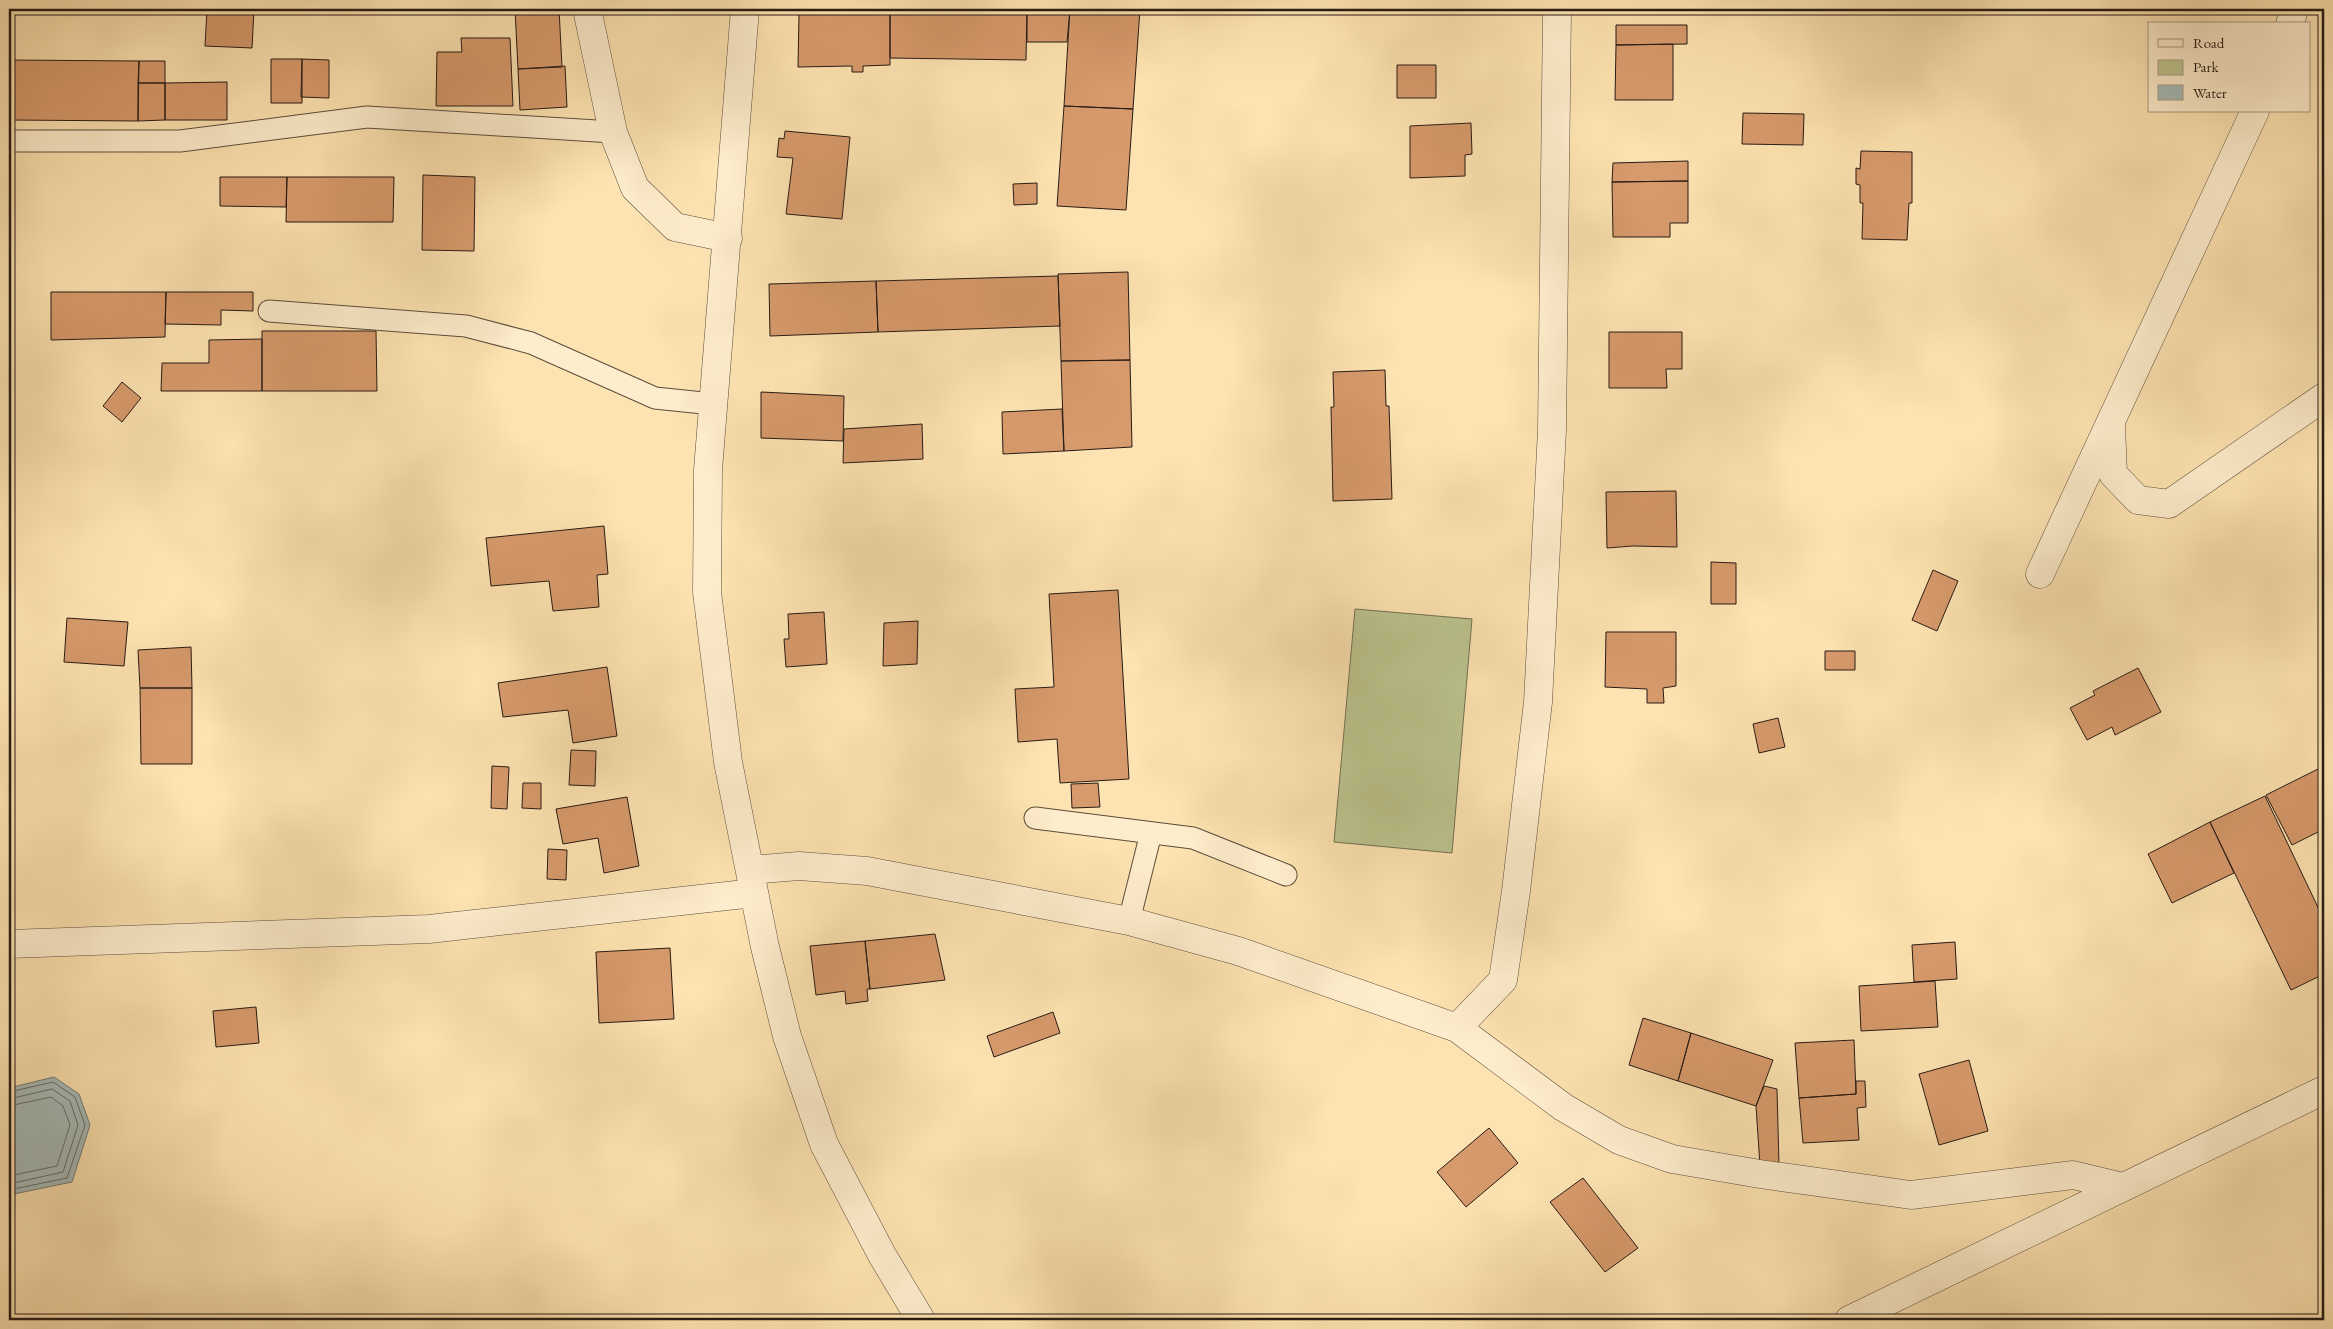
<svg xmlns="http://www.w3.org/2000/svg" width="2333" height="1329" viewBox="0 0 2333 1329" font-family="'EB Garamond',serif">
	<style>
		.green { fill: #bcc48e; stroke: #727052 }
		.water { fill: #a5bbb8; stroke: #737b77 }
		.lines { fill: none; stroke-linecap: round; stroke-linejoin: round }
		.shore { stroke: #666b66; stroke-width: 1 }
		.building { fill: #d79a6c; stroke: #271b15 }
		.lane-casing { stroke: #5c4d3c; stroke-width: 23 }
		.street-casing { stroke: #5c4d3c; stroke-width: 29 }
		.lane { stroke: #feedcc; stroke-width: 21 }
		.street { stroke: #feedcc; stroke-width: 28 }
	</style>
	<rect width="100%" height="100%" fill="#fde3b1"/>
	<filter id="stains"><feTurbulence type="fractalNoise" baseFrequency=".004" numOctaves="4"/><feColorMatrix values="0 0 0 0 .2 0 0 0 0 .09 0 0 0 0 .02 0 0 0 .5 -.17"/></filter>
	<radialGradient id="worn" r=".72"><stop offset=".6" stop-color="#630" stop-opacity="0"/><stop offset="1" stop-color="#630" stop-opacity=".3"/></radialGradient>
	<!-- green -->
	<path class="green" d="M1355,609l117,10 -20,234 -118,-11z"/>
	<!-- water -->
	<path class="water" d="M54,1077l25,17 11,31 -18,57 -63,13v-107z"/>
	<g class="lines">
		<!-- shore -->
		<path class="shore" d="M9,1092l44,-10 22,15 10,28 -18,53 -58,12
			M9,1099l43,-10 18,12 8,24 -15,47 -54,12
			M9,1106l42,-9 12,9 7,19 -13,41 -48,10"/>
	</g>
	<!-- building -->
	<path class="building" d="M207,9h47l-2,39 -47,-2z
		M515,9h44l3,58 -44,2z
		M890,9h137l-1,51 -136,-2z
		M1027,9h43l-3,33h-40z
		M1070,9h70l-7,100 -69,-3z
		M799,14h91v51l-27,1v6h-11v-6l-54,1z
		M1616,25h71v19l-71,1z
		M461,38h49l3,68h-77l1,-54h25z
		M1673,44v56h-58l1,-55z
		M271,59h31v44h-31z
		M302,59l27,1v38l-28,-1z
		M9,60l130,1 -1,60 -129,-1z
		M139,61h26v22h-27z
		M1397,65h39v33h-39z
		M565,66l2,41 -47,3 -2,-41z
		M227,82v38h-62v-37z
		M138,83h27v37l-27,1z
		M1064,106l69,3 -7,101 -69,-4z
		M1743,113l61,1 -1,31 -61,-1z
		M1471,123l1,31 -7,1v21l-55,2v-52z
		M785,131l65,6 -8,82 -56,-5 7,-56 -16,-1 2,-19 5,1z
		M1861,151l51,1v51h-3l-2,37 -45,-1 1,-36h-3v-18l-4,-1v-16l4,1z
		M1688,161v20l-76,1 1,-19z
		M423,175l52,2 -1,74 -52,-1z
		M220,177h67l-1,30 -66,-1z
		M287,177h107l-1,45h-107z
		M1688,181v42h-18v14h-57l-1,-55z
		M1037,183v21l-23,1 -1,-21z
		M1128,272l2,88 -69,1 -3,-87z
		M1058,276l2,50 -182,6 -2,-51z
		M876,281l2,51 -108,4 -1,-52z
		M51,292h115l-1,45 -114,3z
		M166,292h87v19l-32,-1v15l-56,-1z
		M262,331h114l1,60h-115z
		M1609,332h73v37h-16l1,19h-58z
		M262,339v52h-101l1,-28h47v-23z
		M1130,360l2,87 -68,4 -3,-90z
		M1385,370l1,36h3l3,93 -59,2 -2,-94h3l-1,-35z
		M122,382l19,16 -19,24 -19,-16z
		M761,392l83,4 -1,45 -82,-3z
		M1062,409l2,42 -61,3 -1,-42z
		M922,424l1,35 -80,4 1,-34z
		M1676,491l1,56 -44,-1 -26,2 -1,-56z
		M604,526l4,48 -11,1 2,32 -46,4 -4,-30 -58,5 -5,-48z
		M1711,562l25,1v41h-25z
		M1933,570l25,11 -21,50 -25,-11z
		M1118,590l11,189 -69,4 -3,-44 -39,3 -3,-53 39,-2 -5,-93z
		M824,612l3,52 -41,3 -2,-28h5l-1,-25z
		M67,618l61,4 -4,44 -60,-4z
		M918,621l-1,43 -34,2 1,-43z
		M1606,632h70v54l-13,2 1,15h-17v-14l-42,-2z
		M191,647l1,41h-52l-2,-38z
		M1825,651h30v19h-30z
		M607,667l10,69 -44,7 -5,-33 -65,7 -5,-34z
		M2138,668l23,44 -46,23 -3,-8 -25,13 -17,-32 25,-13 -2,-4z
		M140,688h52v76h-51z
		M1778,718l7,29 -26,6 -6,-29z
		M571,750l25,1 -1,35 -26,-1z
		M492,766l17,1 -2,42 -16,-1z
		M2324,766v63l-32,16 -26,-50z
		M523,783h18v26l-19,-1z
		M1098,783l2,24 -28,1 -1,-24z
		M2265,796l59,124v54l-33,16 -81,-168z
		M627,797l12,69 -35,7 -6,-35 -35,6 -7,-35z
		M2210,822l24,51 -62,30 -24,-49z
		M548,849l19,1 -1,30 -19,-1z
		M935,934l10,46 -75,9 -5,-48z
		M865,941l5,48h-3l1,12 -22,3 -1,-13 -29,4 -6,-49z
		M1955,942l2,37 -43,3 -2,-37z
		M670,948l4,71 -75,4 -3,-71z
		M1935,981l3,46 -77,4 -2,-45z
		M256,1007l3,36 -43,4 -3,-36z
		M1053,1012l7,21 -66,24 -7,-21z
		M1643,1018l48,15 -13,48 -49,-16z
		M1691,1033l82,27 -17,46 -78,-25z
		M1854,1040l2,54 -57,4 -4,-55z
		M1969,1060l19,71 -49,14 -20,-71z
		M1856,1081h9l1,26 -9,1 2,32 -56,3 -4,-45 57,-4z
		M1764,1086l13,3 2,76 -19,1 -4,-60z
		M1489,1128l29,35 -52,44 -29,-35z
		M1583,1178l55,70 -33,24 -55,-70z"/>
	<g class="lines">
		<defs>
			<path id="lane" d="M9,141h171l187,-24 246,15
				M269,311l197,15 65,17 124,55 58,6
				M1035,818l158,20 93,37
				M1129,921l22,-88"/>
			<path id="street" d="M587,9l26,123 22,56 40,39 53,11
				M745,9l-37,461 -1,122 21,170 37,185 22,89 37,108 58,111 39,65
				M2290,24l4,-15
				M2111,426l2,48 25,26 31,4 155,-107
				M2040,574l215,-463
				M750,870l49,-4 68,5 262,50 109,30 219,77 106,79 56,33 53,19 88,15 151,21 162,-20 50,12
				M9,944l420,-15 325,-36
				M1457,1028l46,-48 13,-89 22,-189 14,-272 5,-421
				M1849,1320l475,-230"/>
		</defs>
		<!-- lane casing -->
		<use href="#lane" class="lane-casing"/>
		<!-- street casing -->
		<use href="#street" class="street-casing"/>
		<!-- lane -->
		<use href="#lane" class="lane"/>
		<!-- street -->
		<use href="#street" class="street"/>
	</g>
	<!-- margin -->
	<rect width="2333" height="1329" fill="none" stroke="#fde3b1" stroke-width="30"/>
	<rect x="10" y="10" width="2313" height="1309" fill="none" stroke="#271b15" stroke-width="2.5"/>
	<rect x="15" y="15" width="2303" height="1299" fill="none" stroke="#271b15"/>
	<!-- legend -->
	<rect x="2148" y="22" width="162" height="90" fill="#feedcc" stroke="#a89983"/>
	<rect x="2158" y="39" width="25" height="8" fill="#feedcc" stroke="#a89983"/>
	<text x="2193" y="48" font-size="15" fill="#271b15">Road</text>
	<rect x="2158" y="60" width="25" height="15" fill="#bcc48e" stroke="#a89983"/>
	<text x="2193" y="72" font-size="15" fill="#271b15">Park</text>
	<rect x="2158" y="85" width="25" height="15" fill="#a5bbb8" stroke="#a89983"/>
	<text x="2193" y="98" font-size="15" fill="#271b15">Water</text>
	<rect width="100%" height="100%" filter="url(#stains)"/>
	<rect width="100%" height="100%" fill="url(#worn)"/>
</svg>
